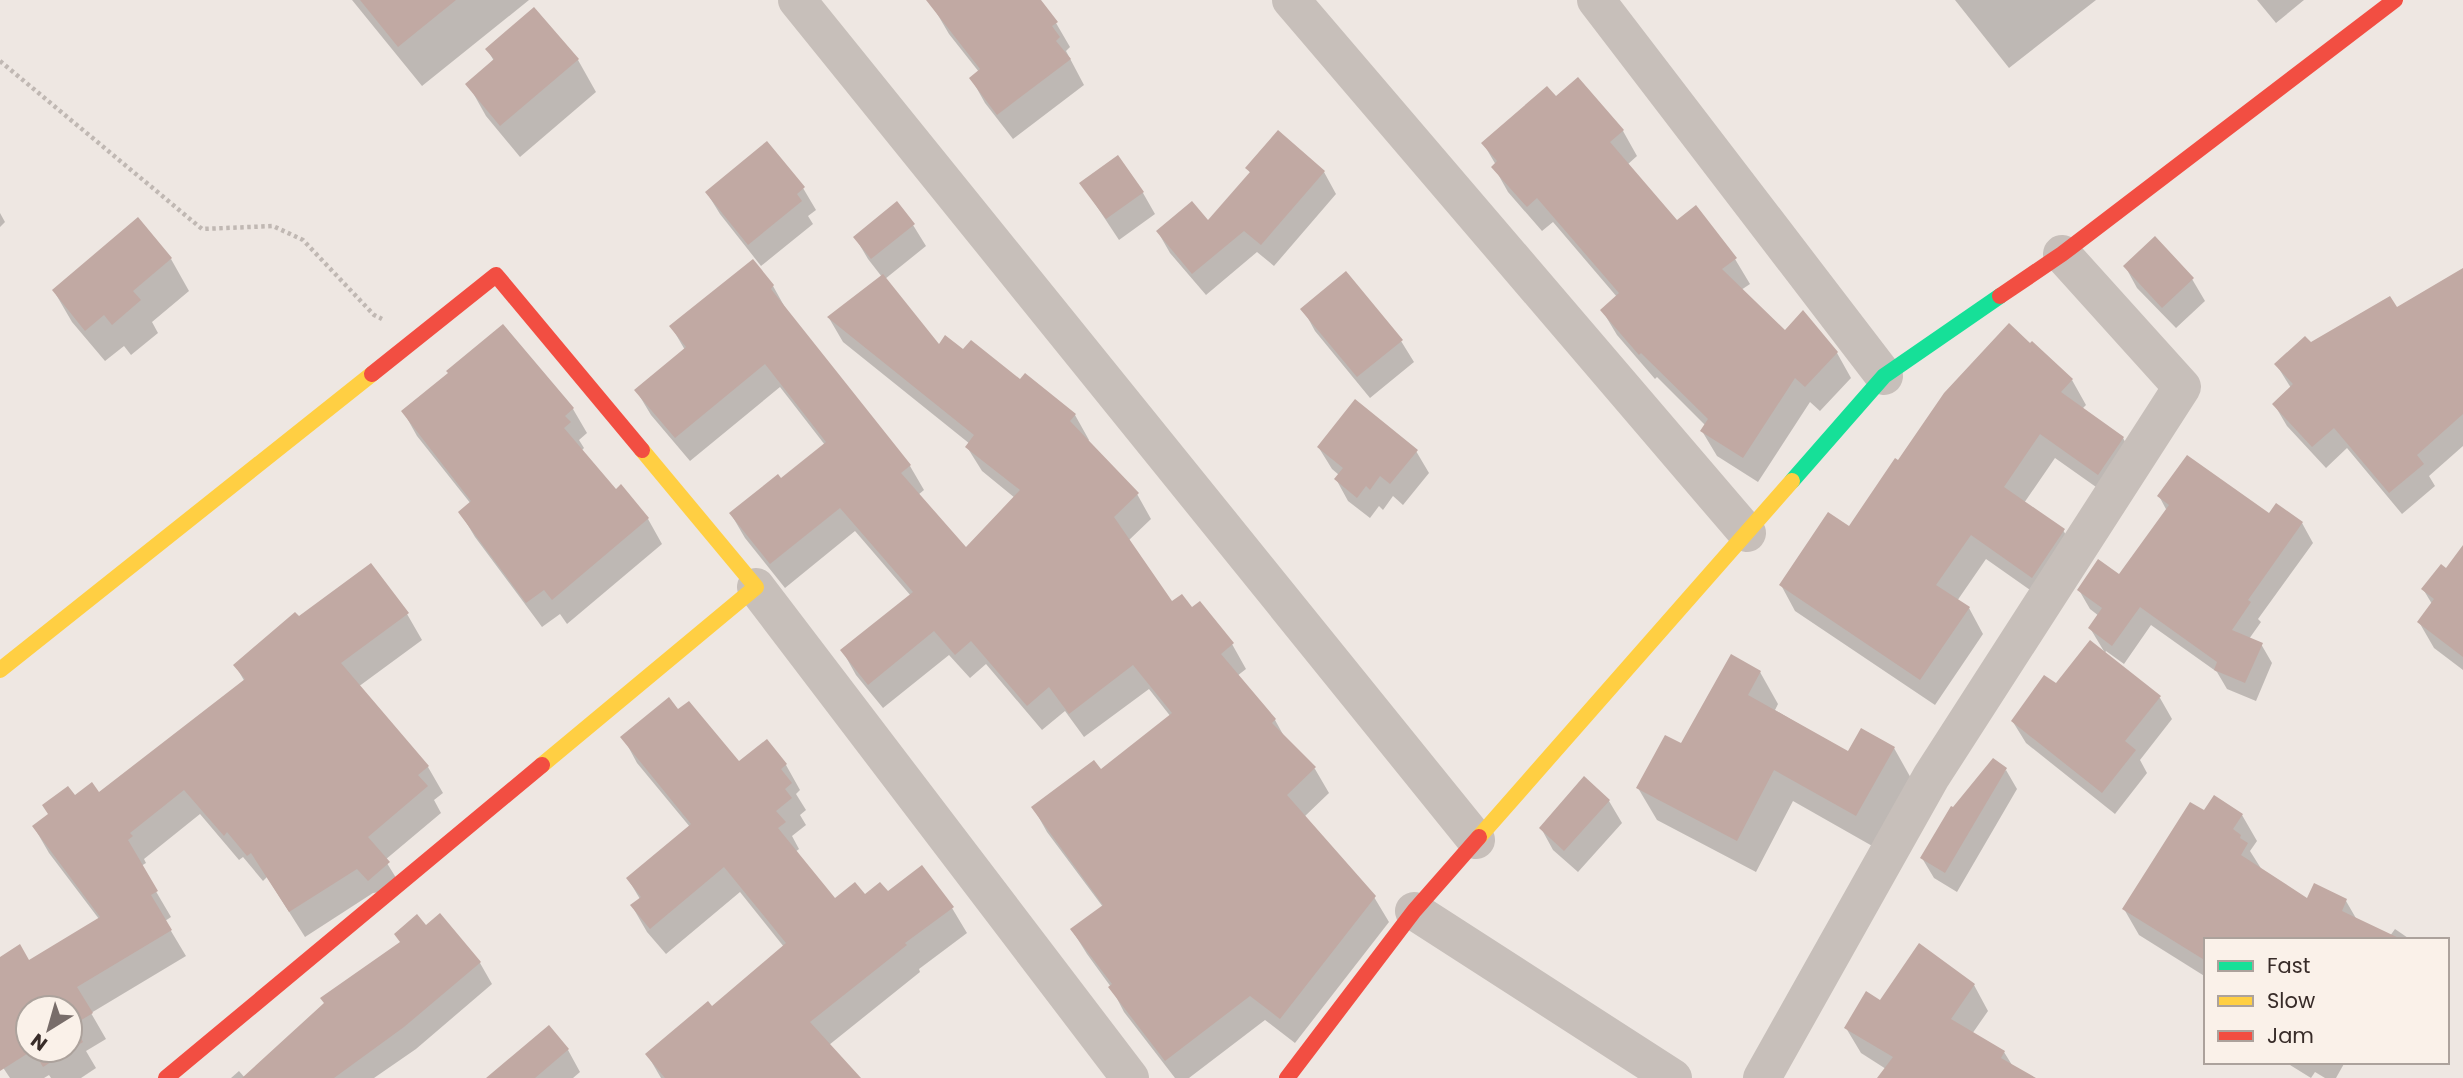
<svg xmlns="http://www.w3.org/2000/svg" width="2463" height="1078" viewBox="0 0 2463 1078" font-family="Poppins,sans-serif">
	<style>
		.shadow { fill: #0003; fill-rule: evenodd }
		.building { fill: #c1a9a3; fill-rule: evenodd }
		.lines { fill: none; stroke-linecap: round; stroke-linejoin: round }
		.path { stroke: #c0b8b3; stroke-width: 4.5; stroke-dasharray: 3.5 3.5; stroke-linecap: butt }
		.street { stroke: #c7bfba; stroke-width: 38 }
		.fast { stroke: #16e098; stroke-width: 16 }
		.slow { stroke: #ffcf43; stroke-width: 16 }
		.jam { stroke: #f24e42; stroke-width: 16 }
	</style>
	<rect width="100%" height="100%" fill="#eee7e2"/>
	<!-- shadow -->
	<path class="shadow" d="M352,0h177l-107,86z
		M937,0h101l18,23 14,24 -4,4 18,34 -71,54 -28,-36 -14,-25 8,-6 -30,-38 -14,-24z
		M1955,0h141l-87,68z
		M2257,0h47l-28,23z
		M534,9l44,51 18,32 -76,65 -34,-41 -18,-32 26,-23 -7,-12z
		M1578,79l45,52 14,25 -10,9 50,57 58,37 15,25 -9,6 44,43 52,20 14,25 -31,33 -10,-9 -52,80 -41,-26 -15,-25 4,-5 -49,-49 -2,2 -38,-44 -15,-25 15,-13 -64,-75 -11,9 -34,-39 -14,-25 2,-2 -13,-22 73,-44z
		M1247,168l77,4 12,22 -62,72 -17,-14 -51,43 -36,-42 -12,-21 50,-9 43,-49z
		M1082,184l61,9 12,21 -36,26z
		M803,188l13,22 -8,6 5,8 -52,42 -41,-52 -13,-21z
		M0,213l5,9 -5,5z
		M913,225l13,21 -41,33 54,67 25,6 56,30 55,33 14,25 -2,2 50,52 14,25 -23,22 44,63 20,6 40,34 14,25 -9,7 38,44 10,18 30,31 14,24 -25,24 70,80 15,25 -94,121 -30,-23 -76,58h-14l-51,-66 -13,-25 -24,-33 -15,-24 31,-23 -56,-75 -14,-25 68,-35 70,-55 -22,-28 -65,48 -19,-26 -23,19 -56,-66 -16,14 -21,-23 -66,53 -27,-33 -14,-25 69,-54 -56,-65 -70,57 -40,-50 -14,-24 50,-33 44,-36 -45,-58 -90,74 -39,-46 -15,-25 49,-40 -14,-24 102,-40 14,25 123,155 14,24 -6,5 48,54 49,-51 -33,-27 -15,-24 3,-3 -127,-102 -14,-24 53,-41 -14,-18 -13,-22z
		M171,259l18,32 -37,31 6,11 -27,22 -7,-9 -19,15 -33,-39 -18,-31z
		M2125,266l67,13 13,22 -29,27 -39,-40z
		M2463,270v176l-34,30 6,10 -33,28 -55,-66 -21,20 -39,-42 -13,-22 17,-16 -15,-24 34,-19 86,-35z
		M1303,309l98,32 13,21 -44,36 -55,-67z
		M2072,380l14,25 -4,4 41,29 14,25 -24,36 -58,-41 -31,45 39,27 15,26 -31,46 -61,-43 -29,42 12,7 14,26 -48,71 -140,-94 -14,-26 68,-57 50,-66z
		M573,409l14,24 -8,7 5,8 -3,3 35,41 32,27 14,25 -95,80 -7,-10 -18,13 -67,-90 -15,-25 11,-8 -54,-68 -14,-25z
		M1319,448l97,3 13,22 -26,32 -10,-9 -10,14 -4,-4 -9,12 -22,-17 -12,-22 3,-4 -7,-6z
		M2159,496l143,27 11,20 -55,76 3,3 -12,17 12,5 11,19 -16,38 -29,-12 -10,-17 -66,-47 -27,39 -18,-13 -1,2 -15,-25 9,-12 -9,-7 -11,-19 41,-13 47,-66z
		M2463,548v122l-29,-22 -15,-26 13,-18 -9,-15 23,-19z
		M407,614l15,26 -64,47 70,80 15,26 -9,7 7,13 -56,47 18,29 -30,4 -68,44 -38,-60 -4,4 -20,-24 -4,3 -39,-46 -56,45 2,4 -5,3 30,51 -6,4 21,35 -95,57 15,26 -20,12 10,17 -15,10h-30l-2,-3 -5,3h-34l-10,-15v-104l29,3 70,-43 -50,-66 -15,-26 40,-30 25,-2 146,-113 -10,-17 63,-47zM28,1008h42v42h-42z
		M1760,672l18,32 -3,6 74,44 45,-6 18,32 -38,67 -81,-46 -37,71 -99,-52 -19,-32z
		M2056,686l104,12 12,21 -32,41 7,13 -32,41 -89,-71 -13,-21z
		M678,712l61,52 47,1 14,25 -4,4 10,16 -6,5 6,10 -14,11 7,13 -4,3 40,48 53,-6 64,14 15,25 -48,36 1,3 -91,73 30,33h-198l-14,-24 65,-46 72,-61 -44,-55 -74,62 -19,-22 -15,-26 8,-7 -12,-20 62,-52 -53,-64 -14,-26z
		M2006,770l11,19 -60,103 -23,-14 -12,-20z
		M1584,779l25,22 13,22 -44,49 -25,-22 -12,-22z
		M2204,813l38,2 15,26 -7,10 12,19 46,30 38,1 11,19 33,16 5,-7 16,11h-205v37l-67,-42 -15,-26z
		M426,927l54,36 12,21 -76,65 -42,29h-129l156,-134z
		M1974,985l14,26 -16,23 32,18 16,26h-140l6,-9 -25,-16 -15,-25 35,-26z
		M548,1028l20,22 12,22 -7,6h-85z
		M2285,1062h60l-9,16h-11l-10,-6 -4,6z
		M239,1071l6,7h-14z"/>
	<!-- building -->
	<path class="building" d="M360,0h96l-58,47z
		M926,0h115l17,22 -6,4 8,11 -4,4 15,18 -74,56 -28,-37 11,-9z
		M534,7l45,52 -79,67 -35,-42 29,-25 -9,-10z
		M1578,77l46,53 -14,12 67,78 19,-15 41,53 -15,11 63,61 18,-20 35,42 -33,35 -10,-9 -52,80 -43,-27 8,-12 -67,-66 -2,2 -39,-45 19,-17 -82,-95 -10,9 -36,-40 6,-6 -16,-18 66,-57 9,10z
		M1278,130l47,41 -64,74 -17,-14 -52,43 -36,-43 36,-30 16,19 42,-48 -5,-4z
		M767,141l38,46 -8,7 5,7 -54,44 -43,-53z
		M1118,155l26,37 -38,27 -27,-36z
		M897,201l18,23 -44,35 -18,-22z
		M138,217l34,41 -39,33 8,9 -29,25 -8,-10 -19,16 -33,-41z
		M2155,236l39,42 -32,30 -39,-42z
		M753,259l21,26 -3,4 140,176 -10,8 65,74 54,-57 -55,-43 9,-12 -147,-118 56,-43 56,70 6,-9 18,14 8,-9 49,39 5,-6 51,41 -6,7 69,72 -25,24 58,84 10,-7 10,13 8,-6 34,42 -13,11 55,65 -4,4 44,44 -29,28 89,101 -96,123 -30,-23 -85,65 -57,-74 4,-3 -42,-55 33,-24 -72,-98 63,-47 7,9 71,-56 -39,-48 -64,49 -20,-27 -22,19 -56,-65 -16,14 -21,-24 -66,54 -28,-35 73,-58 -73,-84 -70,56 -41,-51 49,-39 3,4 45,-36 -61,-78 -90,74 -41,-48 52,-43 -17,-21z
		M2463,268v146l-46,41 7,9 -35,29 -55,-65 -22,19 -40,-43 21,-20 -19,-20 31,-28 6,6 79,-46 7,11z
		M1346,271l57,69 -46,37 -57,-68z
		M2009,323l21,20 2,-2 41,38 -12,13 63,45 -26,38 -58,-41 -36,53 61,42 -33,49 -61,-43 -35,50 34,22 -50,73 -141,-95 49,-73 21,14 46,-68 3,2 46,-67z
		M503,324l71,84 -9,8 6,6 -7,6 52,61 5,-5 28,34 -97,82 -8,-10 -18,13 -68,-91 13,-11 -70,-90 47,-38 -2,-2z
		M1355,399l63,51 -28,34 -10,-8 -10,14 -4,-4 -9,12 -23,-19 9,-11 -26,-21z
		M2187,455l82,58 7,-10 27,19 -55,78 3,2 -19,28 31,13 -18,40 -31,-13 3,-8 -77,-55 -28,39 -24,-18 14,-20 -25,-18 21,-31 21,15 50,-69 -12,-9z
		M2463,545v112l-46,-35 17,-23 -13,-10 20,-25 5,4z
		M371,563l38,50 -68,50 88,103 -11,9 10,11 -60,51 22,25 -22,19 -11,-12 -68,43 -38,-59 -4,3 -20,-24 -3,4 -40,-46 -54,43 3,3 -5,4 30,51 -7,4 21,35 -95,57 16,26 -20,12 10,17 -40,25 -10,-17 -33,21v-114l20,-13 9,16 71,-43 -68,-91 16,-12 -6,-9 26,-19 7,9 17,-13 7,10 146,-113 -12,-14 62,-53 4,4zM28,1008h42v42h-42z
		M2090,640l71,56 -36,45 11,9 -34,43 -91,-72 33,-46 12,8z
		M1731,654l30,17 -13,24 100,56 13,-23 34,19 -39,69 -82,-46 -37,71 -101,-53 29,-53 16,8z
		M669,697l9,12 11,-8 50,60 28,-22 20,25 -6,5 11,14 -7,6 7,9 -16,13 10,11 -8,6 57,70 20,-16 10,12 15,-12 8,9 34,-26 32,42 -49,36 2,2 -97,77 51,56h-196l-20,-24 63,-53 4,5 74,-63 -62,-76 -74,62 -20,-24 11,-8 -15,-19 65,-54 -71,-87z
		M1993,758l14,10 -62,105 -25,-15 31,-52 2,1z
		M1584,776l26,24 -46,51 -25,-23z
		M2214,795l29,19 -10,15 8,6 -1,3 8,5 -7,12 66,43 7,-15 33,16 -5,12 61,29h-197v21l-84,-52 68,-107 14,8z
		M440,913l41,49 -77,65 -70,51h-92l82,-75 -4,-5 80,-56 -6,-8 23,-20 9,11z
		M1919,943l56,41 -24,35 54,32 -4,7 35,20h-159l16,-21 -49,-29 22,-37 14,9z
		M549,1025l20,24 -34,29h-49z"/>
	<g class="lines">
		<!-- path -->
		<path class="path" d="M0,61l202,168 71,-3 30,14 71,75 8,4"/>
		<!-- street -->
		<path class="street" d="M797,0l679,840
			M1291,0l456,533
			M1596,0l288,376
			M756,587l374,491
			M1414,911l259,167
			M1762,1078l169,-301 251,-390 -120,-133"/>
		<!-- fast -->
		<path class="fast" d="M1792,481l92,-105 116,-80"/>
		<!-- slow -->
		<path class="slow" d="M0,670l372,-296
			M542,765l214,-178 -114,-137
			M1479,837l313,-356"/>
		<!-- jam -->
		<path class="jam" d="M2000,296l62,-42 333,-254
			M372,374l124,-99 146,175
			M166,1078l376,-313
			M1287,1078l127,-167 65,-74"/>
	</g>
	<!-- legend -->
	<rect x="2204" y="938" width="245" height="126" fill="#faf1e9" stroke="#aca29c" stroke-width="2"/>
	<rect x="2218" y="961" width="35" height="10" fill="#16e098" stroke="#aca29c" stroke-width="2"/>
	<text x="2267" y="973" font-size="21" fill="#382c29">Fast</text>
	<rect x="2218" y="996" width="35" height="10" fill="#ffcf43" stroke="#aca29c" stroke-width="2"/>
	<text x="2267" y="1008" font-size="21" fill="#382c29">Slow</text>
	<rect x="2218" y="1031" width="35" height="10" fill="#f24e42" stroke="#aca29c" stroke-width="2"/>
	<text x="2267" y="1043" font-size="21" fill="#382c29">Jam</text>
	<!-- north arrow -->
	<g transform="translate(49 1029) rotate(217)"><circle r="33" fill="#faf1e9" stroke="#aca29c" stroke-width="2"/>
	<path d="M0-5L12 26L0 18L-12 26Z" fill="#786d6a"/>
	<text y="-10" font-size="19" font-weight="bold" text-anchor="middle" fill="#382c29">N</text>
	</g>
</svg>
